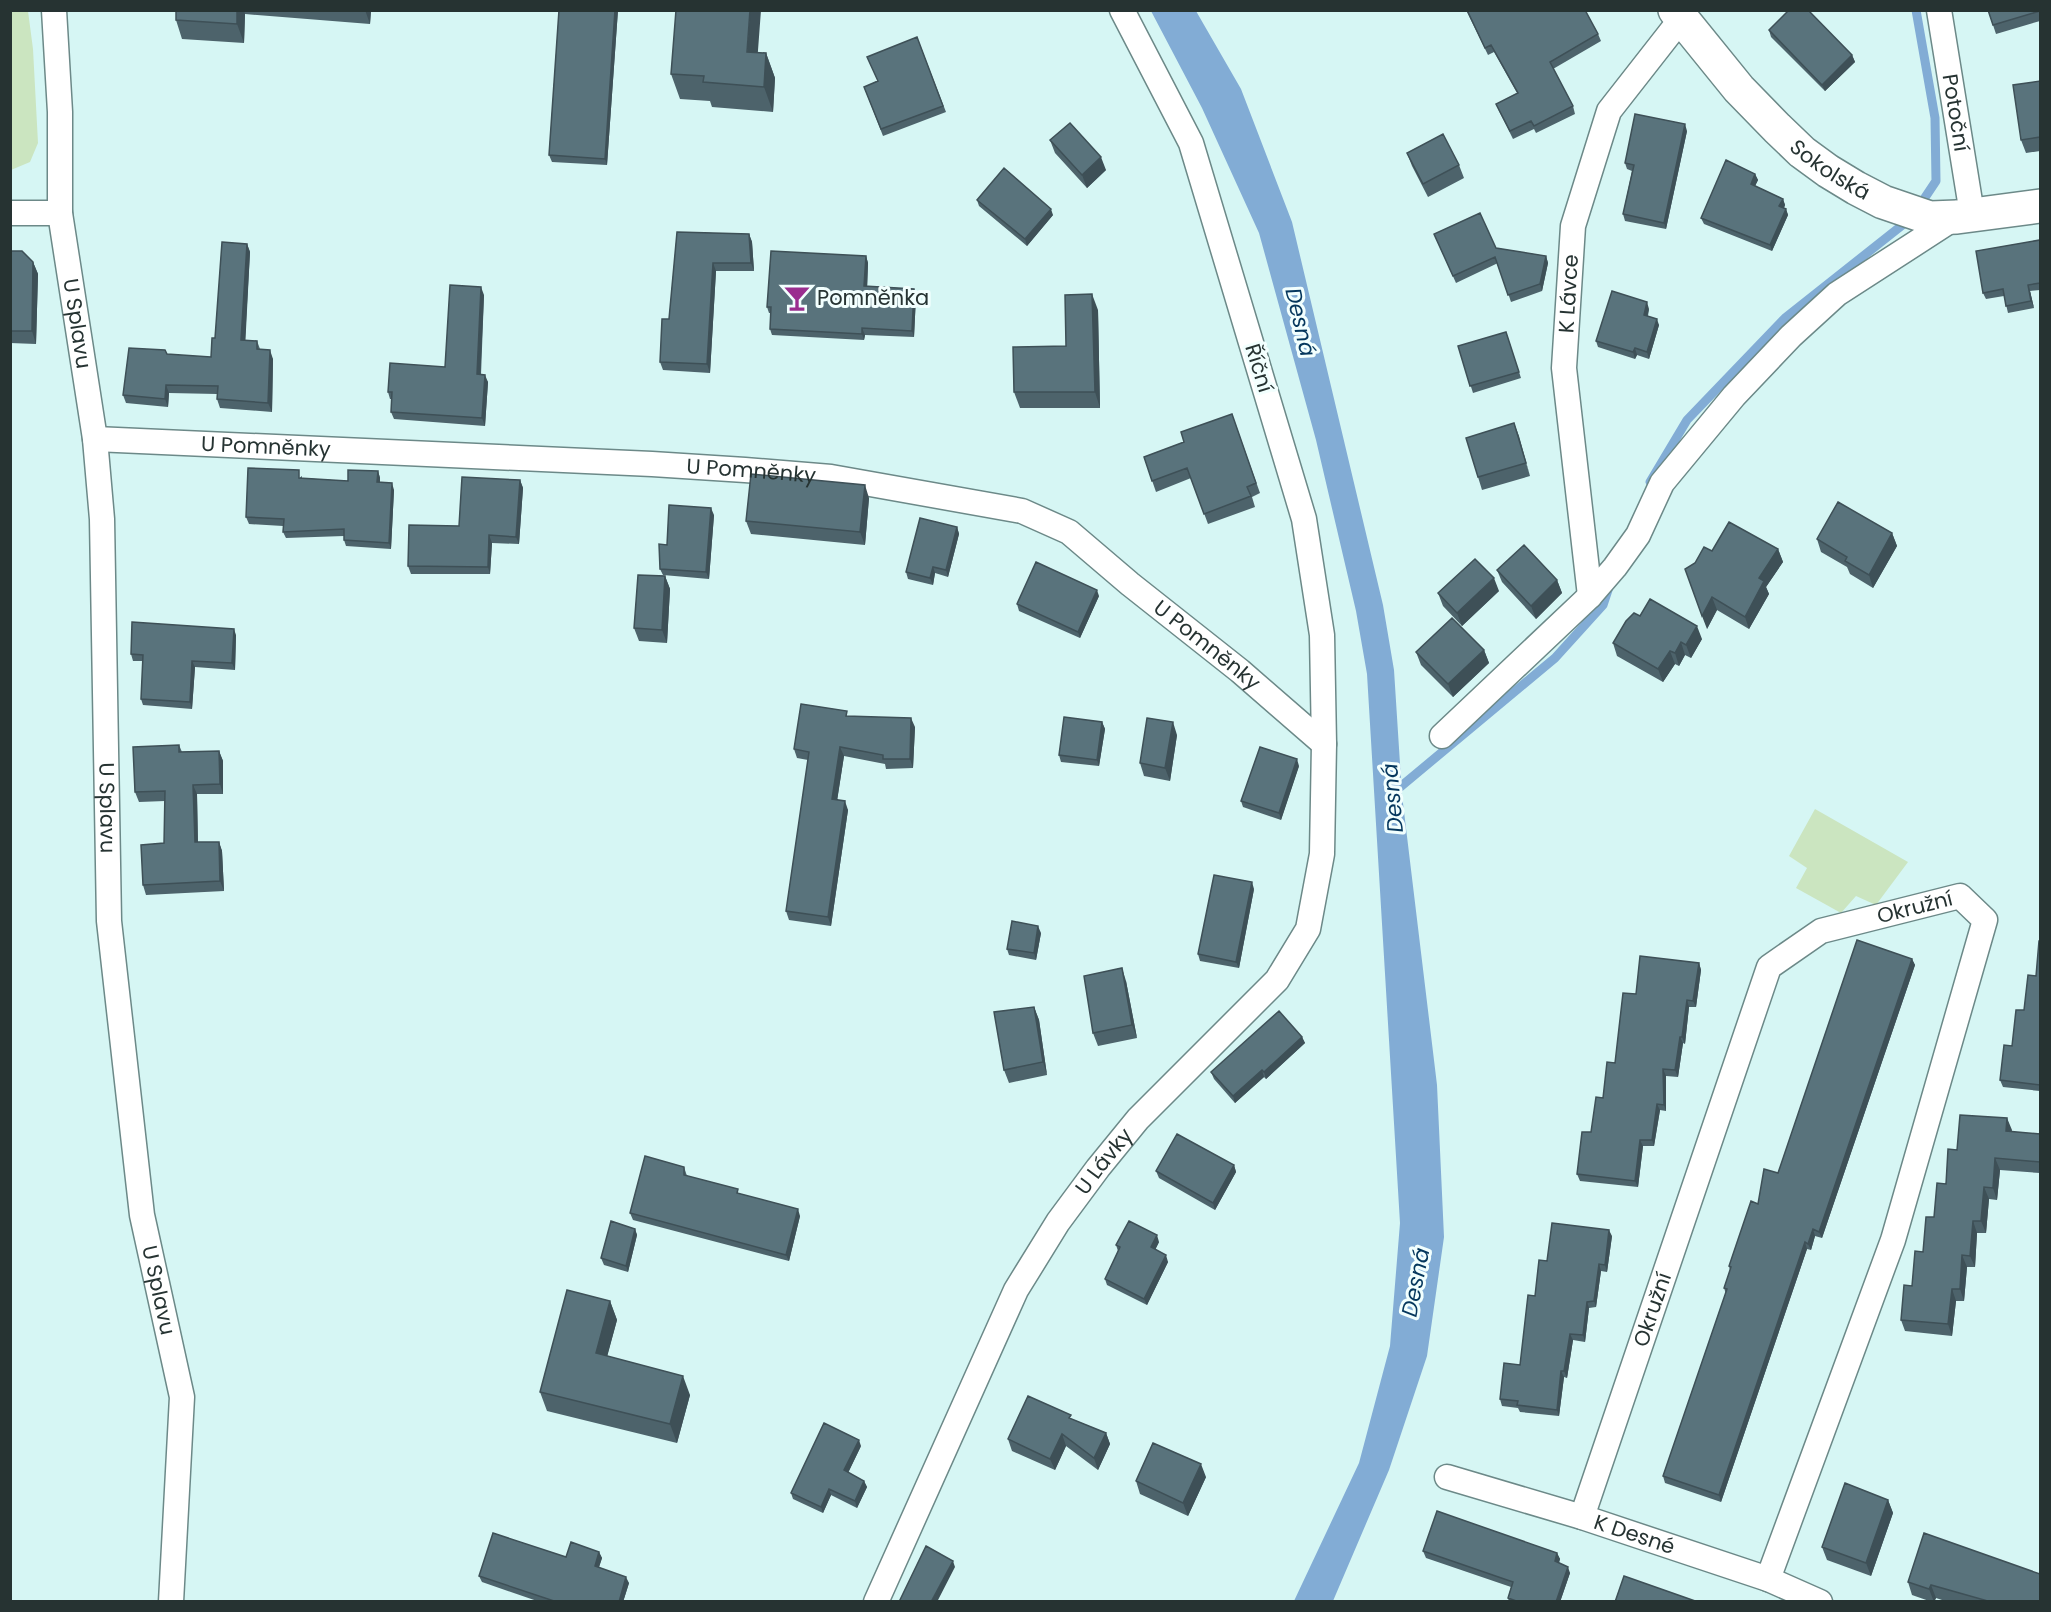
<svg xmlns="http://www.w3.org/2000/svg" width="2051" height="1612" viewBox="0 0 2051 1612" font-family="Poppins,sans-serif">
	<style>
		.green { fill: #cbe5c0 }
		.water { fill: #82acd5 }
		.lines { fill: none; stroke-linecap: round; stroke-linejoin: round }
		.stream { stroke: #82acd5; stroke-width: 9 }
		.street-casing { stroke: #6c8988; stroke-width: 27 }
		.secondary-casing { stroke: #6c8988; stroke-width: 36 }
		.street { stroke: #fff; stroke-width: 24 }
		.secondary { stroke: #fff; stroke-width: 33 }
		.wall { fill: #4d636b }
		.shaded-wall { fill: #3e5057 }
		.building { fill: #59737c; stroke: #3e5057; stroke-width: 1.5 }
		.labels { text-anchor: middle; stroke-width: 6; stroke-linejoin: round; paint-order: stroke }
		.street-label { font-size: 21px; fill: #263332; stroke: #f2fffe }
		.poi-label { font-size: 21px; fill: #263332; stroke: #f2fffe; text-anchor: start }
		.water-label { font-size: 22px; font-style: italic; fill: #05375d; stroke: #f2fffe }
	</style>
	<rect width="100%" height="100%" fill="#d6f6f4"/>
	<!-- green -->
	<path class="green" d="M10,11h18l5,38 5,94 -8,19 -19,8z
		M1815,809l93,53 -32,43 -20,-9 -15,17 -45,-25 11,-20 -18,-12z"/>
	<!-- water -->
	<path class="water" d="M1151,11h45l45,78 51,133 91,383 11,65 8,125 35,290 7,152 -17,119 -38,114 -56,131h-39l65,-138 31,-117 10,-123 -33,-549 -11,-63 -40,-171 -57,-207 -57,-125z"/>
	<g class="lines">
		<!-- stream -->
		<path class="stream" d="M1916,10l19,108 1,63 -18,27
			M1650,482l37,-62 98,-102 125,-99
			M1393,793l162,-135 48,-53 7,-21"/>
		<defs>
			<g id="street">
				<path id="s1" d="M54,10l6,102v101l35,226 7,80 7,402 33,294 40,182 -11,205"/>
				<path id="s2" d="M1939,10l33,204"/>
				<path d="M10,213h50"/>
				<path id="s3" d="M95,439l557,25 93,6 86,7 191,34 47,21 61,52 110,87 84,73"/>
				<path id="s4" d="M1590,596l-26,-228 9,-142 36,-115 72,-92"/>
				<path d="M1442,736l148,-140 25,-29 23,-32 24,-52 72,-87 57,-60 46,-42 119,-77"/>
				<path id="s5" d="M1447,1477l135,40 186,62 52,23"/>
				<path id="s6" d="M1582,1517l187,-550 52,-36 139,-35 25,24 -92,320 -125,339"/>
				<path id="s7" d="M876,1602l140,-312 42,-68 40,-54 40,-49 139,-139 31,-51 14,-75 2,-110 -2,-109 -18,-116 -113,-376 -69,-133"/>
			</g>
			<g id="secondary">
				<path id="s8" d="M1675,10l64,79 38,39 25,24 26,19 28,17 27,14 47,16 27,-1 83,-11"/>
			</g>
		</defs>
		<!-- street casing -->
		<use href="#street" class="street-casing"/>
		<!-- secondary casing -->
		<use href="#secondary" class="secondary-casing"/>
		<!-- street -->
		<use href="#street" class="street"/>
		<!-- secondary -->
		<use href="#secondary" class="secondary"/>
	</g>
	<!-- wall -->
	<path class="wall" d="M176,10h195l-1,14 -125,-10 -1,29 -62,-4 -6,-19z
		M559,10h59l-11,155 -55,-3 -3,-7z
		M1466,10h119l13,24 3,7 -48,28 20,37 2,8 -39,19 -2,-4 -21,10 -14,-28 -3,-7 21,-11 -23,-41 -6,3z
		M1988,10h52v11l-44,13z
		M1769,30l83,25 3,7 -30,29 -54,-54z
		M917,37l29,75 -63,24 -19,-49 13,-6z
		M766,53l9,25 -2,34 -61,-5 -2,-6 -30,-2 -9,-25z
		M2040,81v70l-14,2 -5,-13z
		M1687,131l-21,98 -41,-8 -2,-7 9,-43 -5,-2 -2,-6z
		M1050,140l56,30 -19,18 -32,-35z
		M1407,153l52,12 5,13 -36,19 -16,-31z
		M1755,174l3,6 -3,6 28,13 2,6 -1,3 2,1 2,6 -16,36 -68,-27 -3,-6z
		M977,200l76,15 -26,31 -48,-40z
		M677,232l72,2 3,8 2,29h-38l-6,102 -47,-3 -3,-8 9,-43z
		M1434,234l62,14 50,8 2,7 -6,28 -31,11 -13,-39 -42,20z
		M2040,240v50l-10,1 4,17 -26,5 -4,-17 -18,3 -3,-6z
		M247,244l3,8 -5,88 12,1 3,8 13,10 -1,53 -52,-4 -3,-9v-5l-48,-1 -1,14 -42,-4 -3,-8 88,-38 4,-19z
		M10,251l23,11 5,12 -2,70 -26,-1z
		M866,256l2,7 -1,23 47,3 2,7 -2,41 -49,-2 -1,5 -92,-5 -2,-6v-16h-1l-2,-6z
		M484,295l-3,80 7,7 -3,44 -91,-7 -3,-7 1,-13h-2l-2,-7 57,-25z
		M1649,309l-1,7 11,9 -10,34 -12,-4 -2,4 -37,-12 -2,-6z
		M1098,310l2,98h-80l-6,-16 52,-46z
		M1506,332l15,46 -48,15 -15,-47z
		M1232,414l28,79 -8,4 3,10 -47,17 -17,-46 -35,14 -12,-35 40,-15z
		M1514,423l16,53 -48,14 -4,-13z
		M378,471l2,7v4l14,8 -3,59 -45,-3 -2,-6v-4l-58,2 -3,-6v-6l-34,-2 -3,-7 56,-41v2l46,3z
		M520,480l3,8 -4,56 -27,-1 -2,31h-79l-3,-8z
		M869,498l-4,47 -114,-11 -5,-13z
		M714,515l-5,64 -46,-4 -3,-6 7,-24z
		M957,527l2,7 -11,43 -13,-4 -2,12 -25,-6 -2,-7z
		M1892,533l5,13 -24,42 -23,-14 -3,-7 -26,-15 -4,-13z
		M1778,549l5,13 -17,25 3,7 -20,35 -32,-19 -10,19 5,-78z
		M1497,570l60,10 5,13 -26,26 -34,-37z
		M665,576l5,13 -3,54 -28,-2 -5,-13z
		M1499,591l-37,35 -19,-20 -5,-13z
		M1099,596l-19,42 -61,-27 -2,-7z
		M236,635l-1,35 -40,-3 -3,42 -49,-4 -2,-6 2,-38h-10l-2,-7z
		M1702,639l-11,19 -6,-3 -6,11 -4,-2 -12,18 -46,-26 -4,-13z
		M1484,650l5,13 -36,34 -32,-32 -5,-13z
		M848,716l67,11 -2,41 -27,1 -1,-5 -41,-8 -7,44 11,10 -17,116 -42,-6 -3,-9 22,-151 -11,-2 -3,-9z
		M1102,722l3,7 -6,37 -38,-4 -2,-7z
		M1177,735l-7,46 -26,-5 -4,-13z
		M179,745l3,7 37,-1 4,10v33h-26l1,48h21l3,9 2,40 -78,4 -3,-10 21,-42 1,-42 -26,1 -4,-10z
		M1299,766l-18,54 -38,-13 -2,-6z
		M1254,889l-15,79 -39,-7 -2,-7z
		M1041,933l-5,27 -27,-5 -2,-6z
		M2040,941v150l-37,-4 -3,-7 36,-104z
		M1912,959l3,6 -93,273 -7,-2 -4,14 -4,-1 -86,253 -56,-19 -2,-7 63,-182 -2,-6 6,-18 -1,-4 29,-62z
		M1699,963l2,7 -5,37h-7l-4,37 -2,-1 -5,34 -12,-1v35l-6,-1 -6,36h-11l-5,41 -58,-6 -3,-7 38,-111 21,-69z
		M1126,981l11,57 -39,8 -5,-13z
		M1034,1007l5,13 8,55 -38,8 -5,-13z
		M1302,1037l3,6 -39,36 -2,-2 -29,26 -21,-24 -3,-7z
		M2007,1118l4,14 29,2v39l-40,-3 -3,30 -8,-1 -3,34h-9l-2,34h-8l-3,34h-8l-4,35 -47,-5 -4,-11 33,-103 23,-67z
		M1234,1165l2,7 -21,38 -56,-32 -3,-7z
		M684,1167l3,9 53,18 60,22 -11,45 -156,-41 -3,-7z
		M635,1229l2,6 -9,37 -24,-7 -3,-7z
		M1612,1236l-5,36 -6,-1 -5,36 -7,1 -4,34 -12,-2 -6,38 -3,-1 -5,39 -39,-4 -2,-4 -16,-2 -2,-7 20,-34 15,-69 12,-35z
		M1159,1242l-4,8 13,12 -21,43 -40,-20 -2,-6 13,-28 -2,-6z
		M610,1301l7,19 -10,36 83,39 -13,48 -130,-32 -7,-19z
		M1072,1419l34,14 4,11 -12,26 -32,-24 -11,24 -43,-19 -4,-12z
		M861,1446l-13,27 16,8 3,6 -10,21 -26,-13 -8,18 -30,-14 -2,-6z
		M1206,1477l-18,39 -48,-22 -4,-13z
		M1888,1500l5,13 -22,63 -44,-16 -5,-13z
		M1423,1551l134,2 3,6 -1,4 11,10 -10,29h-51l-1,-4 3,-11 -85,-29z
		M599,1552l3,6 -3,9 30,16 -6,19h-83l-58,-20 -3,-6 87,-19z
		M1908,1582l132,20h-92l-12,-4 -2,4h-2l-20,-7z"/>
	<!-- shaded-wall -->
	<path class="shaded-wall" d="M237,10h7l1,4 -1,29 -7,-19z
		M365,10h6l-1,14z
		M615,10h3l-11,155 -2,-6z
		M750,10h11l-5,67 -9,-25z
		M766,53l9,25 -2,34 -9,-25z
		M1852,55l3,7 -30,29 -3,-6z
		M1685,124l2,7 -21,98 -2,-6z
		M1101,157l5,13 -19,18 -5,-13z
		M1755,174l3,6 -5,10 -2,-6z
		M1783,199l2,6 -3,7 -3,-6z
		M1051,209l2,6 -26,31 -2,-7z
		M1786,209l2,6 -16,36 -2,-6z
		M749,234l3,8 2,29 -3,-8z
		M247,244l3,8 -5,97 -4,-9z
		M866,256l2,7 -1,30 -3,-7z
		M1546,256l2,7 -6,28 -2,-7z
		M33,262l5,12 -2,70 -4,-13z
		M713,263l3,8 -6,102 -3,-9z
		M2028,285l2,6 4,17 -3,-7z
		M481,287l3,8 -4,87 -3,-8z
		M914,289l2,7 -2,41 -2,-6z
		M1092,294l6,16 2,98 -5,-16z
		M1647,302l2,7 -3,12 -2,-6z
		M1657,319l2,6 -10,34 -2,-7z
		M862,328l3,7 -1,5 -2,-6z
		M1635,348l2,7 -2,4 -2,-7z
		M270,350l3,9 -1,53 -4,-9z
		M485,375l3,7 -3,44 -3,-8z
		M166,385l3,8 -1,14 -3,-8z
		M1514,423l5,13 11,40 -4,-13z
		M378,471l2,7v11l-3,-7z
		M520,480l3,8 -4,56 -3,-7z
		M392,483l2,7 -3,59 -2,-6z
		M865,485l4,13 -4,47 -5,-13z
		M711,508l3,7 -5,64 -3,-7z
		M957,527l2,7 -11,43 -2,-7z
		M1892,533l5,13 -24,42 -4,-13z
		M489,535l3,8 -2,31 -2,-7z
		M1778,549l5,13 -17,25 3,7 -20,35 -4,-12 14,-39z
		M933,567l2,6 -2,12 -3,-7z
		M665,576l5,13 -3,54 -5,-13z
		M1494,578l5,13 -37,35 -5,-13z
		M1557,580l5,13 -26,26 -5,-13z
		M1097,590l2,6 -19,42 -2,-6z
		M1712,597l5,13 -10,19 -5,-13z
		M1697,626l5,13 -11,19 -5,-13z
		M234,629l2,6 -1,35 -3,-7z
		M1681,642l4,13 -6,11 -4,-13z
		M1484,650l5,13 -36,34 -5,-13z
		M1670,651l5,13 -12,18 -5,-13z
		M192,661l3,6 -3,42 -2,-7z
		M911,718l4,9 -2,41 -3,-9z
		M1102,722l3,7 -6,37 -2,-6z
		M1173,722l4,13 -7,46 -5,-13z
		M840,747l4,9 -8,52 -4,-9z
		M219,751l4,10v33l-3,-10z
		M1297,759l2,7 -18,54 -2,-7z
		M193,785l4,9 1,58 -3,-10z
		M845,801l3,9 -17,116 -3,-9z
		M219,842l3,9 2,40 -4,-10z
		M1252,882l2,7 -15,79 -3,-6z
		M1038,926l3,7 -5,27 -2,-7z
		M1912,959l3,6 -93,273 -3,-6z
		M1699,963l2,7 -5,37 -3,-6z
		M1122,968l4,13 11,57 -5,-13z
		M1687,1000l2,7 -4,37 -3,-7z
		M1034,1007l5,13 8,55 -4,-13z
		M1302,1037l3,6 -39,36 -2,-7z
		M1680,1037l3,6 -5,34 -3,-7z
		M1663,1069l3,7v35l-2,-6z
		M1262,1070l2,7 -29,26 -2,-7z
		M1657,1104l3,6 -6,36 -2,-6z
		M2007,1118l5,12 -2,13 -4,-12z
		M1640,1140l3,6 -5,41 -3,-6z
		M1995,1158l5,12 -3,30 -4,-12z
		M1234,1165l2,7 -21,38 -2,-7z
		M1984,1187l5,12 -3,34 -5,-12z
		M798,1209l2,7 -11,45 -3,-6z
		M1973,1221l4,12 -2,34 -5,-11z
		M635,1229l2,6 -9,37 -2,-6z
		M1813,1229l2,7 -4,14 -3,-6z
		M1609,1230l3,6 -5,36 -2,-7z
		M1157,1235l2,7 -6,12 -2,-7z
		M1805,1242l2,7 -86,253 -2,-7z
		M1166,1255l2,7 -21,43 -3,-6z
		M1962,1255l5,12 -3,34 -4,-12z
		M1599,1264l2,7 -5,36 -2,-6z
		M1952,1289l4,12 -4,35 -4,-12z
		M610,1301l7,19 -14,52 -7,-19z
		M1587,1302l2,6 -4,34 -2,-7z
		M1570,1334l3,6 -6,38 -3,-7z
		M1561,1371l3,6 -5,39 -2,-6z
		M683,1376l7,19 -13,48 -7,-19z
		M1106,1433l4,11 -12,26 -4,-12z
		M1062,1434l4,12 -11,24 -5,-11z
		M859,1440l2,6 -15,31 -2,-7z
		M1201,1464l5,13 -18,39 -5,-13z
		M864,1481l3,6 -10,21 -2,-7z
		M829,1489l2,6 -8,18 -2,-6z
		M1888,1500l5,13 -22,63 -5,-13z
		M599,1552l3,6 -5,15 -2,-7z
		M1557,1553l3,6 -3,9 -2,-7z
		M953,1561l2,6 -18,35h-6z
		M1568,1567l2,6 -10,29h-4z
		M626,1577l3,6 -6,19h-4z
		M1931,1585l5,13 -2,4 -5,-13z"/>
	<!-- building -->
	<path class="building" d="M176,10h61v14l-61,-4z
		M559,10h56l-10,149 -56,-4z
		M676,10h74l-3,42 19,1 -2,34 -61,-5 1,-6 -33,-2z
		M1467,10h118l13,24 -48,28 23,44 -39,20 -3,-5 -21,10 -14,-27 22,-11 -27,-48 -6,3z
		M1789,10h19l44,45 -30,30 -53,-55z
		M1988,10h52v1l-47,14z
		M917,37l26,69 -62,23 -17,-42 14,-6 -11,-24z
		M2040,81v56l-19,3 -8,-55z
		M1635,114l50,10 -21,99 -41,-9 11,-49 -9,-2z
		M1070,123l31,34 -19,18 -32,-35z
		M1443,134l16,31 -36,19 -16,-31z
		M1726,160l29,14 -4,10 32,15 -4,7 7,3 -16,36 -69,-27z
		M1004,168l47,41 -26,30 -48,-39z
		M1480,213l16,35 50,8 -6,28 -32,11 -13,-38 -42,19 -19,-42z
		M677,232l72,2 2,29h-38l-6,101 -47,-2 2,-43h7z
		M2040,240v43l-12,2 3,16 -25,5 -3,-17 -20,4 -7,-42z
		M222,242l25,2 -6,96 16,1v8l13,1 -2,53 -51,-4 1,-13 -52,-1 -1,14 -42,-4 6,-47 36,2 2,4 44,3 1,-19h3z
		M10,251h12l11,11 -1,69h-22z
		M771,251l95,5 -2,30 50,3 -2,42 -50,-3v6l-92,-5 1,-22h-4z
		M450,285l31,2 -4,87 8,1 -3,43 -91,-6 1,-20h-4l2,-29 55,4z
		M1612,291l35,11 -3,13 13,4 -10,33 -12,-4 -2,4 -37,-11z
		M1092,294l3,98h-81l-1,-45 53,-1 -1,-51z
		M1506,332l13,40 -49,14 -12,-40z
		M1232,414l24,69 -9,4 4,9 -47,18 -17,-46 -35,13 -8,-24 40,-15 -3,-10z
		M1514,423l12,40 -48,14 -12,-39z
		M248,468l51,2v8l49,3v-11l30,1 -1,11 15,1 -3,60 -45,-3v-11l-61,3 1,-13 -38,-2z
		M751,474l114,11 -5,47 -114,-11z
		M462,477l58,3 -4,57 -27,-2 -1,32 -80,-1 1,-41 50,1z
		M1838,502l54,31 -23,42 -24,-14 2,-4 -30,-18z
		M669,505l42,3 -5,64 -46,-3 -1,-25 8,1z
		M920,518l37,9 -11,43 -13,-3 -3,11 -24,-6z
		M1729,522l49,27 -19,29 5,3 -19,36 -33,-20 -10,19 -17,-47 10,-6 9,-16 8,4z
		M1524,545l33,35 -26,26 -34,-36z
		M1475,559l19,19 -37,35 -19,-20z
		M1036,562l61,28 -19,42 -61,-28z
		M638,575l27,1 -3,54 -28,-2z
		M1650,599l47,27 -11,19 -5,-3 -6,11 -5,-2 -12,18 -45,-26 13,-22 8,-8 6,3z
		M1452,618l32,32 -36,34 -32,-32z
		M132,622l102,7 -2,34 -40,-2 -2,41 -49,-3 2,-44 -12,-1z
		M801,704l46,7 -1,5 65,2 -1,41h-27v-4l-43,-8 -8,52 13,2 -17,116 -42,-6 23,-159 -15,-3z
		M1064,717l38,5 -5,38 -38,-5z
		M1147,718l26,4 -8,46 -25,-5z
		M179,745v7l40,-1 1,33 -27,1 2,57h24l1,39 -77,4 -2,-40 23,-2 1,-52 -30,1 -2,-45z
		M1260,747l37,12 -18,54 -38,-12z
		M1214,875l38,7 -16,80 -38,-8z
		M1012,921l26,5 -4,27 -27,-4z
		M1857,940l55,19 -93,273 -6,-3 -5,15 -3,-2 -86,253 -56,-19 64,-187 -3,-1 7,-21 -2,-1 22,-65 7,3 6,-35 14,4z
		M2039,941h1v144l-40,-5 4,-35 8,1 4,-36h8l4,-35 8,1z
		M1640,956l59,7 -6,38 -6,-1 -5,37h-2l-5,33 -12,-1 1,36 -7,-1 -5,36h-12l-5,41 -58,-7 5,-42h9l5,-35 7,1 4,-36 8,1 8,-70 13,1z
		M1122,968l10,57 -39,8 -9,-57z
		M1034,1007l9,55 -39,8 -10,-58z
		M1279,1011l23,26 -38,35 -2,-2 -29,26 -22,-24z
		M1960,1115l47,3 -1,13 34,3v28l-45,-4 -2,30 -9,-1 -3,34h-8l-3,35 -8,-1 -2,34h-8l-4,35 -47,-4 3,-35 8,1 3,-35 8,1 3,-35h8l3,-34 9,1 2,-35 9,1z
		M1177,1134l57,31 -21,38 -57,-32z
		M645,1156l39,11v8l54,14 -1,4 61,16 -12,46 -156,-42z
		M611,1221l24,8 -9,37 -25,-8z
		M1129,1221l28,14 -6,12 15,8 -22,44 -39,-20 15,-32 -4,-2z
		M1552,1223l57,7 -4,35 -6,-1 -5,37 -7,1 -4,33 -13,-1 -6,37h-3l-4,39 -40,-5 1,-4 -18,-2 4,-36 16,2 8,-70 7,1 4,-36 8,1z
		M567,1290l43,11 -14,52 87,23 -13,48 -130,-32z
		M1028,1396l43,19 -2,3 37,15 -12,25 -32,-24 -12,25 -42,-20z
		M824,1423l35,17 -15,30 20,11 -9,20 -26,-12 -8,18 -30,-14z
		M1153,1443l48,21 -18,39 -47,-22z
		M1845,1483l43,17 -22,63 -44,-16z
		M1437,1511l120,42 -2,8 13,6 -12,35h-37l-11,-4 5,-16 -90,-31z
		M493,1533l73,24 5,-15 28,10 -4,14 31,11 -7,25h-62l-78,-26z
		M1924,1533l116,41v28h-52v-1l-57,-16 -2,4 -21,-7z
		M926,1546l27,15 -22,41h-32z
		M1624,1576l74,26h-83z"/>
	<!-- icons -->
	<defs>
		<symbol id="bar-bare" viewBox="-9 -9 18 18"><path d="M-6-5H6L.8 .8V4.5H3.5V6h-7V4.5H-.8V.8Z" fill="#9a2e8f" stroke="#f2fffe" stroke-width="2.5" paint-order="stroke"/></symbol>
	</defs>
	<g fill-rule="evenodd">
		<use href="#bar-bare" x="778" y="279" width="38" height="38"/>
	</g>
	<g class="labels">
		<!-- street labels -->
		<g class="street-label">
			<text dy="7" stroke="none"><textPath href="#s2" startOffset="104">Potoční</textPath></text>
			<text dy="7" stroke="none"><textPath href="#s8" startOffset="224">Sokolská</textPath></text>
			<text dy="7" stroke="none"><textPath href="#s4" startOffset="304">K Lávce</textPath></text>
			<text dy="7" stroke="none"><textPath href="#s1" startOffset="315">U Splavu</textPath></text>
			<text transform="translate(1259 368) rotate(73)" y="7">Říční</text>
			<text dy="7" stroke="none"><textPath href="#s3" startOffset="171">U Pomněnky</textPath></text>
			<text dy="7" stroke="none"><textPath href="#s3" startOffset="657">U Pomněnky</textPath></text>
			<text dy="7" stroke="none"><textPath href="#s3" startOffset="1161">U Pomněnky</textPath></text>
			<text dy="7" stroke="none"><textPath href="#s1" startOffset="801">U Splavu</textPath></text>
			<text dy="7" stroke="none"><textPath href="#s6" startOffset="741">Okružní</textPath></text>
			<text dy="7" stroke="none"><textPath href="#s7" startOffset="498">U Lávky</textPath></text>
			<text dy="7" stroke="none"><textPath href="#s1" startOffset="1287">U Splavu</textPath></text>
			<text dy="7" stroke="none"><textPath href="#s6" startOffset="219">Okružní</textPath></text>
			<text dy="7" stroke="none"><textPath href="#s5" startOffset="196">K Desné</textPath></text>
		</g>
		<!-- poi labels -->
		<g class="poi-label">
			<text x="817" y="305">Pomněnka</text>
		</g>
		<!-- water labels -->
		<g class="water-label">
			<text transform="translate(1301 322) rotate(77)" y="8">Desná</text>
			<text transform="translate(1392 798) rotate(-95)" y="8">Desná</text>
			<text transform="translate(1415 1282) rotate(-79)" y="8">Desná</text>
		</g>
	</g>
	<!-- border -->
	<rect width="2051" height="1612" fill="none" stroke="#263332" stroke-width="24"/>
</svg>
